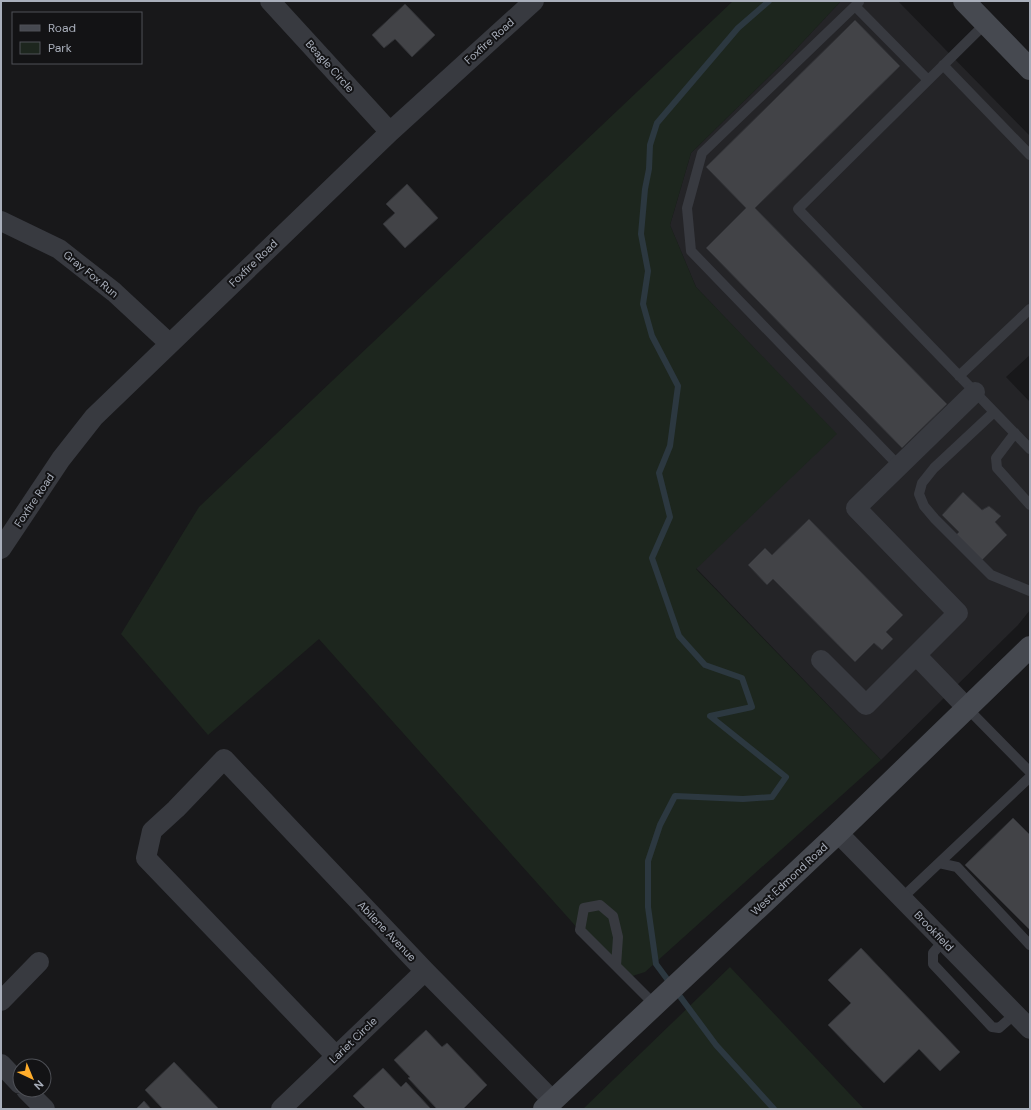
<svg xmlns="http://www.w3.org/2000/svg" width="1031" height="1110" viewBox="0 0 1031 1110" font-family="'DM Sans',sans-serif">
	<style>
		.built { fill: #242427 }
		.green { fill: #1d261e }
		.lines { fill: none; stroke-linecap: round; stroke-linejoin: round }
		.stream { stroke: #2c3840; stroke-width: 6 }
		.building { fill: #424347; stroke: #313236 }
		.service { stroke: #383a40; stroke-width: 10 }
		.minor { stroke: #383a40; stroke-width: 20 }
		.secondary { stroke: #464950; stroke-width: 22 }
		.labels { text-anchor: middle; stroke-width: 4; stroke-linejoin: round; paint-order: stroke }
		.street-label { font-size: 11px; fill: #a9afbb; stroke: #131315 }
	</style>
	<rect width="100%" height="100%" fill="#18181a"/>
	<!-- built -->
	<path class="built" d="M841,1h57l132,135v219l-24,22 24,25v208l-12,15 -137,135 -185,-192 140,-134 -140,-147 -26,-62 21,-72 92,-90z"/>
	<!-- green -->
	<path class="green" d="M733,1h108l-58,62 -92,90 -21,72 26,62 141,147 -141,135 185,191 -236,212 -22,7 -304,-340 -111,96 -87,-101 78,-127z
		M730,967l134,142h-281z"/>
	<g class="lines">
		<!-- stream -->
		<path class="stream" d="M769,1l-31,27 -81,95 -7,22 -1,24 -4,20 -4,45 7,37 -5,33 9,32 26,50 -8,60 -11,27 11,44 -18,41 27,78 26,29 37,13 10,29 -42,9 76,61 -14,20 -29,2 -68,-3 -15,29 -12,36v46l8,57 60,81 58,64"/>
	</g>
	<!-- building -->
	<path class="building" d="M405,4l30,31 -23,22 -17,-18 -11,9 -12,-13z
		M855,20l45,46 -145,142 192,196 -45,44 -196,-200 40,-40 -40,-41z
		M407,184l31,34 -33,30 -22,-24 12,-11 -9,-9z
		M963,492l19,18 7,-4 12,10 -6,6 12,13 -26,26 -26,-25 4,-4 -17,-17z
		M809,519l94,96 -17,17 7,7 -11,11 -8,-7 -19,19 -82,-83 -6,6 -19,-20 17,-17 7,7z
		M1013,818l17,17v95l-65,-65z
		M861,948l99,104 -20,19 -21,-22 -35,34 -56,-58 23,-22 -23,-23z
		M426,1030l16,17 5,-4 40,42 -24,24h-26l-29,-31 2,-1 -16,-17z
		M174,1062l45,47h-56l-18,-19z
		M383,1068l18,19 5,-5 25,27h-65l-13,-13z
		M144,1101l7,8h-15z"/>
	<g class="lines">
		<!-- service -->
		<path class="service" d="M859,2l-4,4 73,74
			M855,6l-153,147 -15,55 4,43 208,215
			M986,23l-188,186 232,240
			M943,65l87,90
			M959,376l71,-67
			M994,412l-60,56 -12,15 -3,11 5,12 11,13 56,56 39,16
			M1015,433l-19,25 1,10 33,37
			M967,708l63,64
			M939,863l91,-86
			M902,898l37,-35 18,4 73,78
			M943,941l-10,12v11l59,63 7,1 16,-14
			M616,966l2,-29 -5,-21 -13,-11 -16,3 -4,22 75,75"/>
		<!-- minor -->
		<path class="minor" d="M270,1l120,131
			M1,221l58,28 55,43 56,52
			M1,549l60,-90 33,-42 296,-285 144,-131
			M916,655l51,53
			M821,660l45,45 92,-92 -102,-105 119,-116
			M838,833l192,196
			M1,1001l38,-39
			M336,1056l-190,-198 6,-27 24,-22 48,-50 201,212 128,130
			M1,1064l19,20
			M26,1090l19,19
			M281,1109l144,-138"/>
		<!-- secondary -->
		<path class="secondary" d="M964,1l66,68
			M544,1109l294,-276 192,-186"/>
	</g>
	<g class="labels">
		<!-- street labels -->
		<g class="street-label">
			<text transform="translate(489 41) rotate(-42)" y="4">Foxfire Road</text>
			<text transform="translate(330 66) rotate(48)" y="4">Beagle Circle</text>
			<text transform="translate(253 263) rotate(-44)" y="4">Foxfire Road</text>
			<text transform="translate(91 274) rotate(39)" y="4">Gray Fox Run</text>
			<text transform="translate(34 500) rotate(-56)" y="4">Foxfire Road</text>
			<text transform="translate(789 879) rotate(-43)" y="4">West Edmond Road</text>
			<text transform="translate(387 931) rotate(46)" y="4">Abilene Avenue</text>
			<text transform="translate(934 931) rotate(46)" y="4">Brookfield</text>
			<text transform="translate(353 1040) rotate(-44)" y="4">Lariet Circle</text>
		</g>
	</g>
	<!-- border -->
	<rect width="1031" height="1110" fill="none" stroke="#a9afbb" stroke-width="4"/>
	<!-- legend -->
	<rect x="12" y="12" width="130" height="52" fill="#131315" stroke="#4f5157"/>
	<rect x="20" y="25" width="20" height="6" fill="#464950" stroke="#4f5157"/>
	<text x="48" y="32" font-size="12" fill="#a9afbb">Road</text>
	<rect x="20" y="42" width="20" height="12" fill="#1d261e" stroke="#4f5157"/>
	<text x="48" y="52" font-size="12" fill="#a9afbb">Park</text>
	<!-- north arrow -->
	<g transform="translate(32 1078) rotate(136)"><circle r="19" fill="#131315" stroke="#4f5157"/>
	<path d="M0-3L7 15L0 10L-7 15Z" fill="#ffad2b"/>
	<text y="-6" font-size="11" font-weight="bold" text-anchor="middle" fill="#a9afbb">N</text>
	</g>
</svg>
